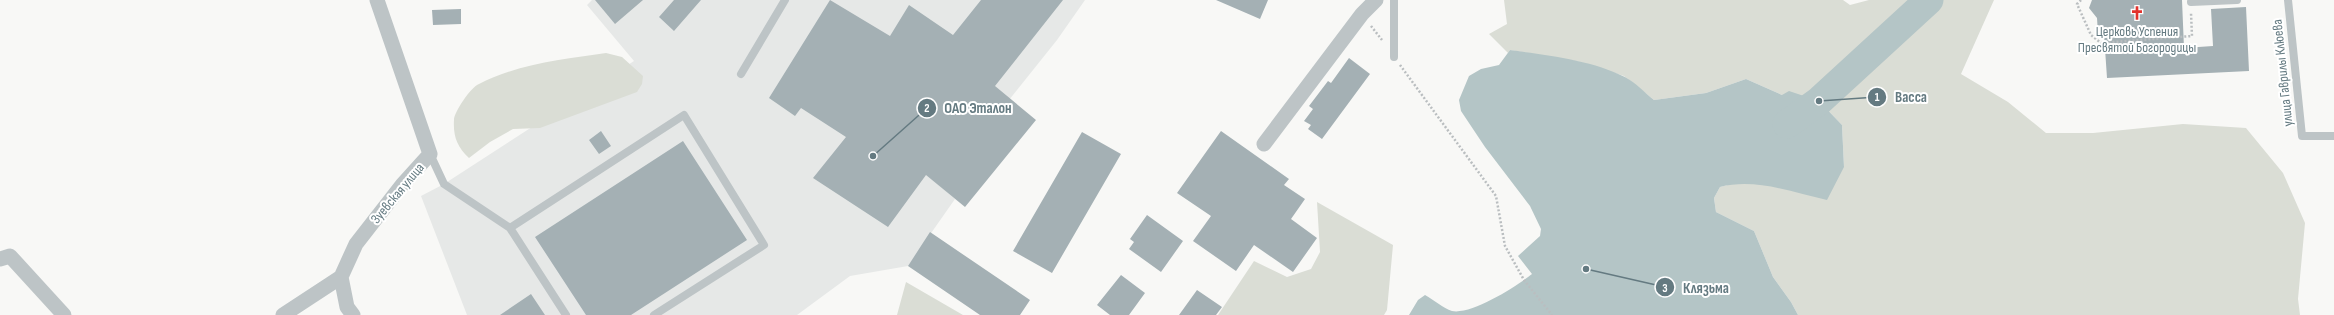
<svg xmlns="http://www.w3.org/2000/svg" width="2334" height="315" viewBox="0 0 2334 315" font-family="'Sofia Sans Condensed',sans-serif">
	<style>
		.built { fill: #e6e8e7 }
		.green { fill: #daddd5 }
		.water { fill: #b4c5c6 }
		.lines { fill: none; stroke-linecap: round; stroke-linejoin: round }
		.river { stroke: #b4c5c6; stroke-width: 29 }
		.building { fill: #a4b0b4 }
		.path { stroke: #babec0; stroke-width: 2.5; stroke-dasharray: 2 2; stroke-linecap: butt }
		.service { stroke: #bdc4c6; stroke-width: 8 }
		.minor { stroke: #bdc4c6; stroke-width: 15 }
		.labels { text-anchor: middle; stroke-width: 4; stroke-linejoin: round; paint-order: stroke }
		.poi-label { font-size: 14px; fill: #647a81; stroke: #fff }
		.street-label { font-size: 14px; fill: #647a81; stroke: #fff }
		.leader { fill: none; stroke: #647a81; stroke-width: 1.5 }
		.callout-dot { fill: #647a81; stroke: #fff; stroke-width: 1.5 }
		.mark-label { font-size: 12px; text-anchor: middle; font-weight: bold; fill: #fff }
		.callout-label { font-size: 15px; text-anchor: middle; font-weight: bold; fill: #647a81; stroke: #fff; stroke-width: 4; stroke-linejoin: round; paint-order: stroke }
	</style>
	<rect width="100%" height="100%" fill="#f8f8f6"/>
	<!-- built -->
	<path class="built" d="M592,0h493l-28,40 -117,146 15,13 -47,67 -58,10 -53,39h-330l-46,-119 23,-12 190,-123 -47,-56z"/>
	<!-- green -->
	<path class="green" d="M1504,0h339l7,5 19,-5h125l-33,74 47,28 38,31h47l90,-9 63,4 37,45 22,50 -7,76 2,16h-502l-7,-13 -18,-25 -19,-46 -38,-19 -2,-14 6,-11 15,-4 22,1 87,-17 -2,-42 -23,-24 -37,-6 -36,-16 -40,14 -52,7 -30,-24 -44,-14 -70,-12 -2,3 -19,-19 18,-10z
		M606,53l16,4 21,19 -1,8 -5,8 -97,36 -27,1 -23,13 -21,16c-12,-11 -16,-22 -15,-38 0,-8 17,-33 25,-36 38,-20 85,-25 127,-31z
		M1317,202l76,43 -6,65 -3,5h-166l36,-54 33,16 24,-8 9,-17z
		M906,282l57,33h-66z"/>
	<!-- water -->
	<path class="water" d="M1510,50c36,5 82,10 115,27 11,6 19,15 29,23l52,-7 40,-14 36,16 7,-4 30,10 23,24 2,42 -17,33c-35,-8 -72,-22 -107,-13l-6,11 2,14 38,19 19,46 18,25 7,13h-389l9,-15 7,-5c9,5 18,13 27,16 20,4 65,-25 80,-37l-14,-18 22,-20 1,-7 -11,-23 -45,-59 -24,-36 -2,-11 10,-24 12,-7 18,-4z"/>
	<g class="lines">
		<!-- river -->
		<path class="river" d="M1787,124l32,-23 110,-101"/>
	</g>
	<!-- building -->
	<path class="building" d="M595,0h48l-28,24z
		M674,0h27l-27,31 -15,-14z
		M830,0l60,36 19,-31 44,30 28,-35h82l-68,86 41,34 -71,87 -39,-32 -38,52 -75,-49 33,-41 -45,-29 -6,8 -26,-18z
		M1216,0h52l-8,19z
		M2092,0h90l2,48 29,-2 -2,-37 35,-2 3,64 -142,7 -3,-44h-6l-1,-16 -8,-10z
		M461,9v15l-28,1 -1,-15z
		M1349,58l21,16 -48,65 -14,-10 3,-4 -7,-4 9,-12 -4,-3 19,-25 3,2z
		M601,131l10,15 -12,8 -10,-14z
		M1221,131l68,48 -5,6 21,14 -14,20 26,19 -24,34 -39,-27 -18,26 -43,-30 18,-25 -34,-23z
		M1082,132l39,22 -69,119 -39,-22z
		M683,141l64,99 -116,75h-45l-51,-78z
		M1147,215l36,26 -22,31 -32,-23 5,-7 -4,-3z
		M930,232l100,68 -10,15h-40l-72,-49z
		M1121,275l24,18 -16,22h-19l-13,-10z
		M1197,290l25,17 -6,8h-37z
		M531,294l14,21h-45z"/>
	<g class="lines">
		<!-- path -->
		<path class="path" d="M2081,0l-4,4 14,31 10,8 91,-7 -1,-23
			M1371,26l11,14
			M1400,65l96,131 9,50 19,34 28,35"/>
		<!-- service -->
		<path class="service" d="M1394,0v57
			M2288,0l14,136h32
			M2191,2l46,-2
			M741,74l44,-74
			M430,154l14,30 66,44 56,87
			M510,228l174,-113 80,130 -110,70"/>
		<!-- minor -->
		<path class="minor" d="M1264,144l98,-130 14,-14
			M0,259l10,-3 54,59
			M283,315l58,-38
			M353,315l-6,-8 -6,-30 15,-33 46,-59 28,-31 -53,-154"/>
	</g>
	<!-- icons -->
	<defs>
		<symbol id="church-bare" viewBox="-9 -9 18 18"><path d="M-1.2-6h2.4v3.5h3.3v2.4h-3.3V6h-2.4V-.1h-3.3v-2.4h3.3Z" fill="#e2322c" stroke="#fff" stroke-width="2.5" paint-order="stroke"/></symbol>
	</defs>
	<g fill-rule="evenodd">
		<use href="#church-bare" x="2127" y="3" width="20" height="20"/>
	</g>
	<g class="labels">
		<!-- poi labels -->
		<g class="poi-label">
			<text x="2137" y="36">Церковь Успения<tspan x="2137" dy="16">Пресвятой Богородицы</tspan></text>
		</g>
		<!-- street labels -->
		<g class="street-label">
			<text transform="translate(2282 73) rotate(-96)" y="5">улица Гаврилы Клюева</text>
			<text transform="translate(397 193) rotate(-50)" y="5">Зуевская улица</text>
		</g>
	</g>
	<!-- callouts -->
	<path class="leader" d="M1819 101L1877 97M873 156L927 108M1586 269L1665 287"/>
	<g class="callout-dot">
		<circle cx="1819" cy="101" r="4"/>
		<circle cx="873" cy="156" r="4"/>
		<circle cx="1586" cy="269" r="4"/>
		<circle cx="1877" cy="97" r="10"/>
		<circle cx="927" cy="108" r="10"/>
		<circle cx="1665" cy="287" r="10"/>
	</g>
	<g class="mark-label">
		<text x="1877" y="101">1</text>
		<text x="927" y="112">2</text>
		<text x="1665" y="292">3</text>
	</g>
	<g class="callout-label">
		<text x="1911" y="102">Васса</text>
		<text x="978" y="113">ОАО Эталон</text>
		<text x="1706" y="293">Клязьма</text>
	</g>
</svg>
